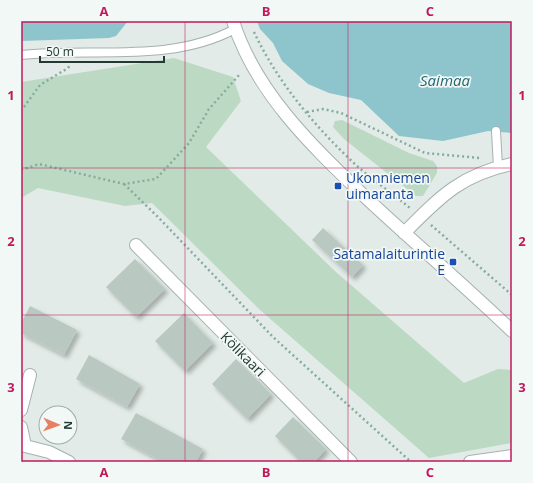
<svg xmlns="http://www.w3.org/2000/svg" width="533" height="483" viewBox="0 0 533 483" font-family="'Open Sans',sans-serif">
	<style>
		.green { fill: #bcdac3 }
		.water { fill: #8ec4cc }
		.building { fill: #bac8c2; filter: url(#shadow) }
		.lines { fill: none; stroke-linecap: round; stroke-linejoin: round }
		.service-casing { stroke: #a5b2ae; stroke-width: 10 }
		.minor-casing { stroke: #a5b2ae; stroke-width: 14 }
		.path { stroke: #84ac9f; stroke-width: 2.5; stroke-dasharray: 2 3; stroke-linecap: butt }
		.service { stroke: #fff; stroke-width: 8 }
		.minor { stroke: #fff; stroke-width: 12 }
		.grid { fill: none; stroke: #c2185b; stroke-width: 1; stroke-opacity: 0.55 }
		.transit-dot { fill: #1a4fb4; stroke: #f2f8f5; stroke-width: 1.5 }
		.labels { text-anchor: middle; stroke-width: 3.5; stroke-linejoin: round; paint-order: stroke }
		.transit-label { font-size: 14px; fill: #164399; stroke: #f2f8f5; text-anchor: start }
		.street-label { font-size: 14px; fill: #233a34; stroke: #f2f8f5 }
		.water-label { font-size: 15px; font-style: italic; fill: #226772; stroke: #f2f8f5 }
		.neatline { fill: none; stroke: #c2185b; stroke-width: 1.5 }
		.grid-label { font-size: 13px; text-anchor: middle; font-weight: bold; fill: #c2185b }
	</style>
	<defs>
		<filter id="shadow"><feDropShadow dx="3.5" dy="3.5" stdDeviation="2" flood-color="#0004"/></filter>
	</defs>
	<rect width="100%" height="100%" fill="#e2ebe7"/>
	<!-- green -->
	<path class="green" d="M174,58l59,19 8,24 -35,46 130,125 128,111 34,-14 14,1v73l-83,15 -170,-149 -107,-106 -27,3 -87,-18 -17,10v-116z
		M342,120l67,33 24,8 4,5v7l-14,23h-7l-72,-57 -11,-12 2,-6z"/>
	<!-- water -->
	<path class="water" d="M21,21h107l-12,15 -7,2 -88,3z
		M257,21h255v112l-24,-2 -45,10 -44,-5 -38,-36 -32,-7 -21,-9 -26,-23 -9,-18 -13,-14z"/>
	<!-- building -->
	<path class="building" d="M323,228l40,37 -11,12 -40,-37z
		M135,259l30,30 -29,28 -30,-30z
		M30,306l47,24 -13,25 -43,-22v-10z
		M184,313l29,30 -28,28 -30,-30z
		M89,355l51,29 -13,23 -51,-28z
		M236,359l35,35 -24,25 -35,-35z
		M136,413l67,36 -7,13h-33l-42,-23z
		M293,417l33,32 -12,13h-13l-26,-26z"/>
	<g class="lines">
		<defs>
			<path id="service" d="M21,55c71,-8 148,9 214,-26
				M496,131l2,36"/>
			<path id="minor" d="M233,21c22,70 77,123 129,173 49,46 101,90 150,137
				M404,233c36,-36 56,-58 108,-69
				M136,245l215,217
				M21,410l9,-35
				M21,427l4,19 24,6 20,10
				M470,462l42,-6"/>
		</defs>
		<!-- service casing -->
		<use href="#service" class="service-casing"/>
		<!-- minor casing -->
		<use href="#minor" class="minor-casing"/>
		<!-- path -->
		<path class="path" d="M254,32c24,51 62,96 103,134 17,15 36,28 53,42
			M21,111l19,-26 28,-17 3,-4
			M307,112l16,-3 18,4 84,40 55,5
			M21,170l18,-6 85,20 32,-5 33,-36 20,-34 31,-35
			M124,184l33,32 116,121 138,125
			M431,225l81,70"/>
		<!-- service -->
		<use href="#service" class="service"/>
		<!-- minor -->
		<use href="#minor" class="minor"/>
	</g>
	<!-- grid -->
	<path class="grid" d="M185,21v441M348,21v441M21,168h491M21,315h491"/>
	<!-- markers -->
	<g class="transit-dot">
		<rect x="334" y="182" width="8" height="8" rx="2"/>
		<rect x="449" y="258" width="8" height="8" rx="2"/>
	</g>
	<g class="labels">
		<!-- transit labels -->
		<g class="transit-label">
			<text x="346" y="183">Ukonniemen<tspan x="346" dy="16">uimaranta</tspan></text>
			<text x="445" y="259" text-anchor="end">Satamalaiturintie<tspan x="445" dy="16">E</tspan></text>
		</g>
		<!-- street labels -->
		<g class="street-label">
			<text transform="translate(243 354) rotate(45)" y="5">Kölikaari</text>
		</g>
		<!-- water labels -->
		<g class="water-label">
			<text x="445" y="86">Saimaa</text>
		</g>
	</g>
	<!-- border -->
	<rect width="533" height="483" fill="none" stroke="#f2f8f5" stroke-width="44"/>
	<!-- north arrow -->
	<g transform="translate(58 425) rotate(92)"><circle r="19" fill="#f2f8f5" stroke="#9faca8"/>
	<path d="M0-3L7 15L0 10L-7 15Z" fill="#e78063"/>
	<text y="-6" font-size="11" font-weight="bold" text-anchor="middle" fill="#233a34">N</text>
	</g>
	<!-- scale -->
	<path d="M40 56v6h124v-6" fill="none" stroke="#233a34" stroke-width="2"/>
	<text x="46" y="56" font-size="12" fill="#233a34" stroke="#f2f8f5" stroke-width="3" paint-order="stroke">50 m</text>
	<rect x="22" y="22" width="489" height="439" class="neatline"/>
	<g class="grid-label">
		<text x="104" y="16">A</text>
		<text x="266" y="16">B</text>
		<text x="430" y="16">C</text>
		<text x="11" y="100">1</text>
		<text x="522" y="100">1</text>
		<text x="11" y="246">2</text>
		<text x="522" y="246">2</text>
		<text x="11" y="392">3</text>
		<text x="522" y="392">3</text>
		<text x="104" y="477">A</text>
		<text x="266" y="477">B</text>
		<text x="430" y="477">C</text>
	</g>
</svg>
